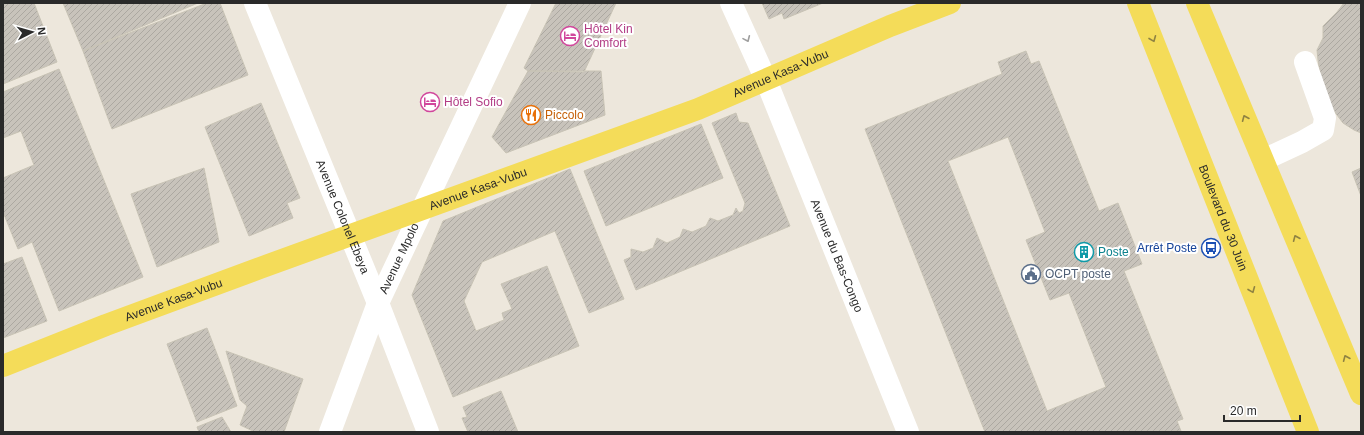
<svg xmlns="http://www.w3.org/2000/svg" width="1364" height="435" viewBox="0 0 1364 435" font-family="Helvetica,sans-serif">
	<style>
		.building { fill: url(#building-hatch); stroke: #c8c3b5; fill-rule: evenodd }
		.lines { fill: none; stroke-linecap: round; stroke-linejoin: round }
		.minor { stroke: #fff; stroke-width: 22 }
		.major { stroke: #f4dc59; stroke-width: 22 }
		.oneway { stroke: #9f9f9f }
		.oneway2 { stroke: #8f8342 }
		.labels { text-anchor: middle; stroke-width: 4; stroke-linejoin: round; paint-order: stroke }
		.hotel-label { font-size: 12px; fill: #b23c85; stroke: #fff; text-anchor: start }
		.street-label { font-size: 12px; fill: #2a2a2a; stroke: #fff }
		.food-label { font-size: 12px; fill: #c56008; stroke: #fff; text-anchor: start }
		.transit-label { font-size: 12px; fill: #164399; stroke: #fff; text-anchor: end }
		.culture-label { font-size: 12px; fill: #0d838f; stroke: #fff; text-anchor: start }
		.service-label { font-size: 12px; fill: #4e5e75; stroke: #fff; text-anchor: start }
	</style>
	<defs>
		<pattern id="building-hatch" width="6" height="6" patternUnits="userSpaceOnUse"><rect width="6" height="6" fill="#c8c3bb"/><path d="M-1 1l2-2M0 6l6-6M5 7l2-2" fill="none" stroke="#aca8a1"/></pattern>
	</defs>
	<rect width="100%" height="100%" fill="#ede7dc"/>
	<!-- building -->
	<path class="building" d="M3,3h31l23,59 -54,22z
		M63,3h135l-115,48z
		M207,3h13l28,72 -136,54 -29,-78z
		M556,3h60l-32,69 -56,-1 -4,-3z
		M762,3h61l-39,16 -2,-6 -13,6z
		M1344,3h17v130l-7,-3 -11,-7 -12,-16 -11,-34 -2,-13 -1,-10 6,-12v-12l14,-14z
		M1026,51l5,13 8,-3 60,150 19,-8 24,61 -18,7 59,148 -6,2 4,10 -196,1 -120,-303 137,-55 -4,-12zM1008,137l37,95 -19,8 24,60 19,-7 37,94 -59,24 -99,-250z
		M59,69l84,208 -84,34 -27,-69 -14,7 -15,-37v-34l31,-13 -13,-34 -18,7v-46z
		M528,71h73l4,44 -99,38 -14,-16z
		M261,103l39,95 -13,5 6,15 -44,18 -44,-109z
		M736,113l3,9 9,1 42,103 -154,64 -12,-30 7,-3v-8l12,3 10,-4 4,-10 10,5 13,-6 3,-8 9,3 14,-6 4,-8 8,3 15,-6 3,-7 3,5 4,-2 2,-8 -33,-80z
		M701,124l22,54 -117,48 -22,-55z
		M204,168l15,74 -62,25 -26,-73z
		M1361,168v28l-9,-24z
		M570,169l54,130 -35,14 -34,-82 -73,31 -18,39 12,30 28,-11 -2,-7 10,-4 -11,-25 46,-18 32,80 -126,51 -41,-102 31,-74z
		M22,257l25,64 -44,17v-74z
		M207,328l30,78 -40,16 -30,-78z
		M226,351l77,28 -19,53h-29l-15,-7 7,-19 -7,-6z
		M501,391l17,41h-50l-6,-14 5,-1 -4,-10z
		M222,417l9,15h-32l-2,-5z"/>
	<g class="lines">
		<!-- minor -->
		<g class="minor">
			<path id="s1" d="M255,3l123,300 50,129"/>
			<path id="s2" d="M731,3l35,77 142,352"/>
			<path d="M1263,160l39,-18 21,-12 2,-12 -20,-56"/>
			<path id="s3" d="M330,432l48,-129 142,-300"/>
		</g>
		<!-- major -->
		<g class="major">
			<path id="s4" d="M1138,3l170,429"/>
			<path d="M1197,3l164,391"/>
			<path id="s5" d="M3,366l103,-41 154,-57 438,-159 192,-83 60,-23"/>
		</g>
	</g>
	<!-- one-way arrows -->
	<defs><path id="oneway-chevron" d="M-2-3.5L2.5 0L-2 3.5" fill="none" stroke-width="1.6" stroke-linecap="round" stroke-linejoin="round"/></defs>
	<use class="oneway" href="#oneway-chevron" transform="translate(747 39) rotate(66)"/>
	<g class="oneway2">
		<use href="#oneway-chevron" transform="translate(1153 39) rotate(68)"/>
		<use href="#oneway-chevron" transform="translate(1245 118) rotate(-113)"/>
		<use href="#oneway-chevron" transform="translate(1296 238) rotate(-113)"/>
		<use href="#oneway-chevron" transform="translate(1252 290) rotate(68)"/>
		<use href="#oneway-chevron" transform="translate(1346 358) rotate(-113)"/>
	</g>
	<!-- icons -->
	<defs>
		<symbol id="hotel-ring" viewBox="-11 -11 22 22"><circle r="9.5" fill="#fff" stroke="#d1479c" stroke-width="1.5"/><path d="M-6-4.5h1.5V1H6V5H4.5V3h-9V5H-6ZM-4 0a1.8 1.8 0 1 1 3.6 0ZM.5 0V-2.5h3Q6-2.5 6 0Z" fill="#d1479c"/></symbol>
		<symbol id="restaurant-ring" viewBox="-11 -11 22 22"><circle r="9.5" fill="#fff" stroke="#e8710a" stroke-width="1.5"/><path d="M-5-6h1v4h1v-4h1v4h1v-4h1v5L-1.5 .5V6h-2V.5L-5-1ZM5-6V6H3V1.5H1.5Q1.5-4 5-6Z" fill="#e8710a"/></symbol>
		<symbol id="bus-ring" viewBox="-11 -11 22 22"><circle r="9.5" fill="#fff" stroke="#1a4fb4" stroke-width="1.5"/><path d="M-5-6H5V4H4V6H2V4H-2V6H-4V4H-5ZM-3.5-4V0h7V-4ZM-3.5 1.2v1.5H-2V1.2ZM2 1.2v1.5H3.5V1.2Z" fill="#1a4fb4"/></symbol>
		<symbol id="building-ring" viewBox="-11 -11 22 22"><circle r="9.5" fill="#fff" stroke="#0f9aa8" stroke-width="1.5"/><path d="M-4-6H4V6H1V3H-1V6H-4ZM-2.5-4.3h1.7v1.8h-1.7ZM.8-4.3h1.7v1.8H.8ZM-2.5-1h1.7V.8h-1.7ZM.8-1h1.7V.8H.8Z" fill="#0f9aa8"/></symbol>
		<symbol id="civic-ring" viewBox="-11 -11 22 22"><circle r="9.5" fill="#fff" stroke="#5c6f8a" stroke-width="1.5"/><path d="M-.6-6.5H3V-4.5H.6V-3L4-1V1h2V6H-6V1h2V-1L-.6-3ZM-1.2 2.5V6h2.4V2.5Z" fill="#5c6f8a"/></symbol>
	</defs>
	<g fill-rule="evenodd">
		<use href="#hotel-ring" x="559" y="25" width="22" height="22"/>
		<use href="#hotel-ring" x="419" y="91" width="22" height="22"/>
		<use href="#restaurant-ring" x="520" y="104" width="22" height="22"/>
		<use href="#bus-ring" x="1200" y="237" width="22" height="22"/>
		<use href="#building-ring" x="1073" y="241" width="22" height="22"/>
		<use href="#civic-ring" x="1020" y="263" width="22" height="22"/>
	</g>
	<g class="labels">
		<!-- hotel labels -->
		<g class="hotel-label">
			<text x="584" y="33">Hôtel Kin<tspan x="584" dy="14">Comfort</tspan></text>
			<text x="444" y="106">Hôtel Sofio</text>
		</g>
		<!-- street labels -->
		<g class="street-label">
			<text dy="4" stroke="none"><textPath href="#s5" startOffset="831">Avenue Kasa-Vubu</textPath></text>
			<text dy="4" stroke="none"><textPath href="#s5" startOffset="507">Avenue Kasa-Vubu</textPath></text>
			<text dy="4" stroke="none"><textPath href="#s1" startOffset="231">Avenue Colonel Ebeya</textPath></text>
			<text dy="4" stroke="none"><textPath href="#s4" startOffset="231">Boulevard du 30 Juin</textPath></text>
			<text dy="4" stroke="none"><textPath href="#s2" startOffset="274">Avenue du Bas-Congo</textPath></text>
			<text dy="4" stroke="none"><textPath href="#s3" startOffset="187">Avenue Mpolo</textPath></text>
			<text dy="4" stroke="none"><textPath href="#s5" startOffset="183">Avenue Kasa-Vubu</textPath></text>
		</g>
		<!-- food labels -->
		<g class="food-label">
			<text x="545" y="119">Piccolo</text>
		</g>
		<!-- transit labels -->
		<g class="transit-label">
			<text x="1197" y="252">Arrêt Poste</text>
		</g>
		<!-- culture labels -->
		<g class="culture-label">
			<text x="1098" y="256">Poste</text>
		</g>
		<!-- service labels -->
		<g class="service-label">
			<text x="1045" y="278">OCPT poste</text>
		</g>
	</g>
	<!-- border -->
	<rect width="1364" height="435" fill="none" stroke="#2a2a2a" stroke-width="8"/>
	<!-- north arrow -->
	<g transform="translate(32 32) rotate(84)" stroke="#ffffff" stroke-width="3" paint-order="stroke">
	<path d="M0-3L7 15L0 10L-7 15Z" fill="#2a2a2a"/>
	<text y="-6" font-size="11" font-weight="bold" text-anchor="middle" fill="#2a2a2a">N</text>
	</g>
	<!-- scale -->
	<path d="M1224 415v6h76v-6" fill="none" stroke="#2a2a2a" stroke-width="2"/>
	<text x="1230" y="415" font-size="12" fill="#2a2a2a" stroke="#ffffff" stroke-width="3" paint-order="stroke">20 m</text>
</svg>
